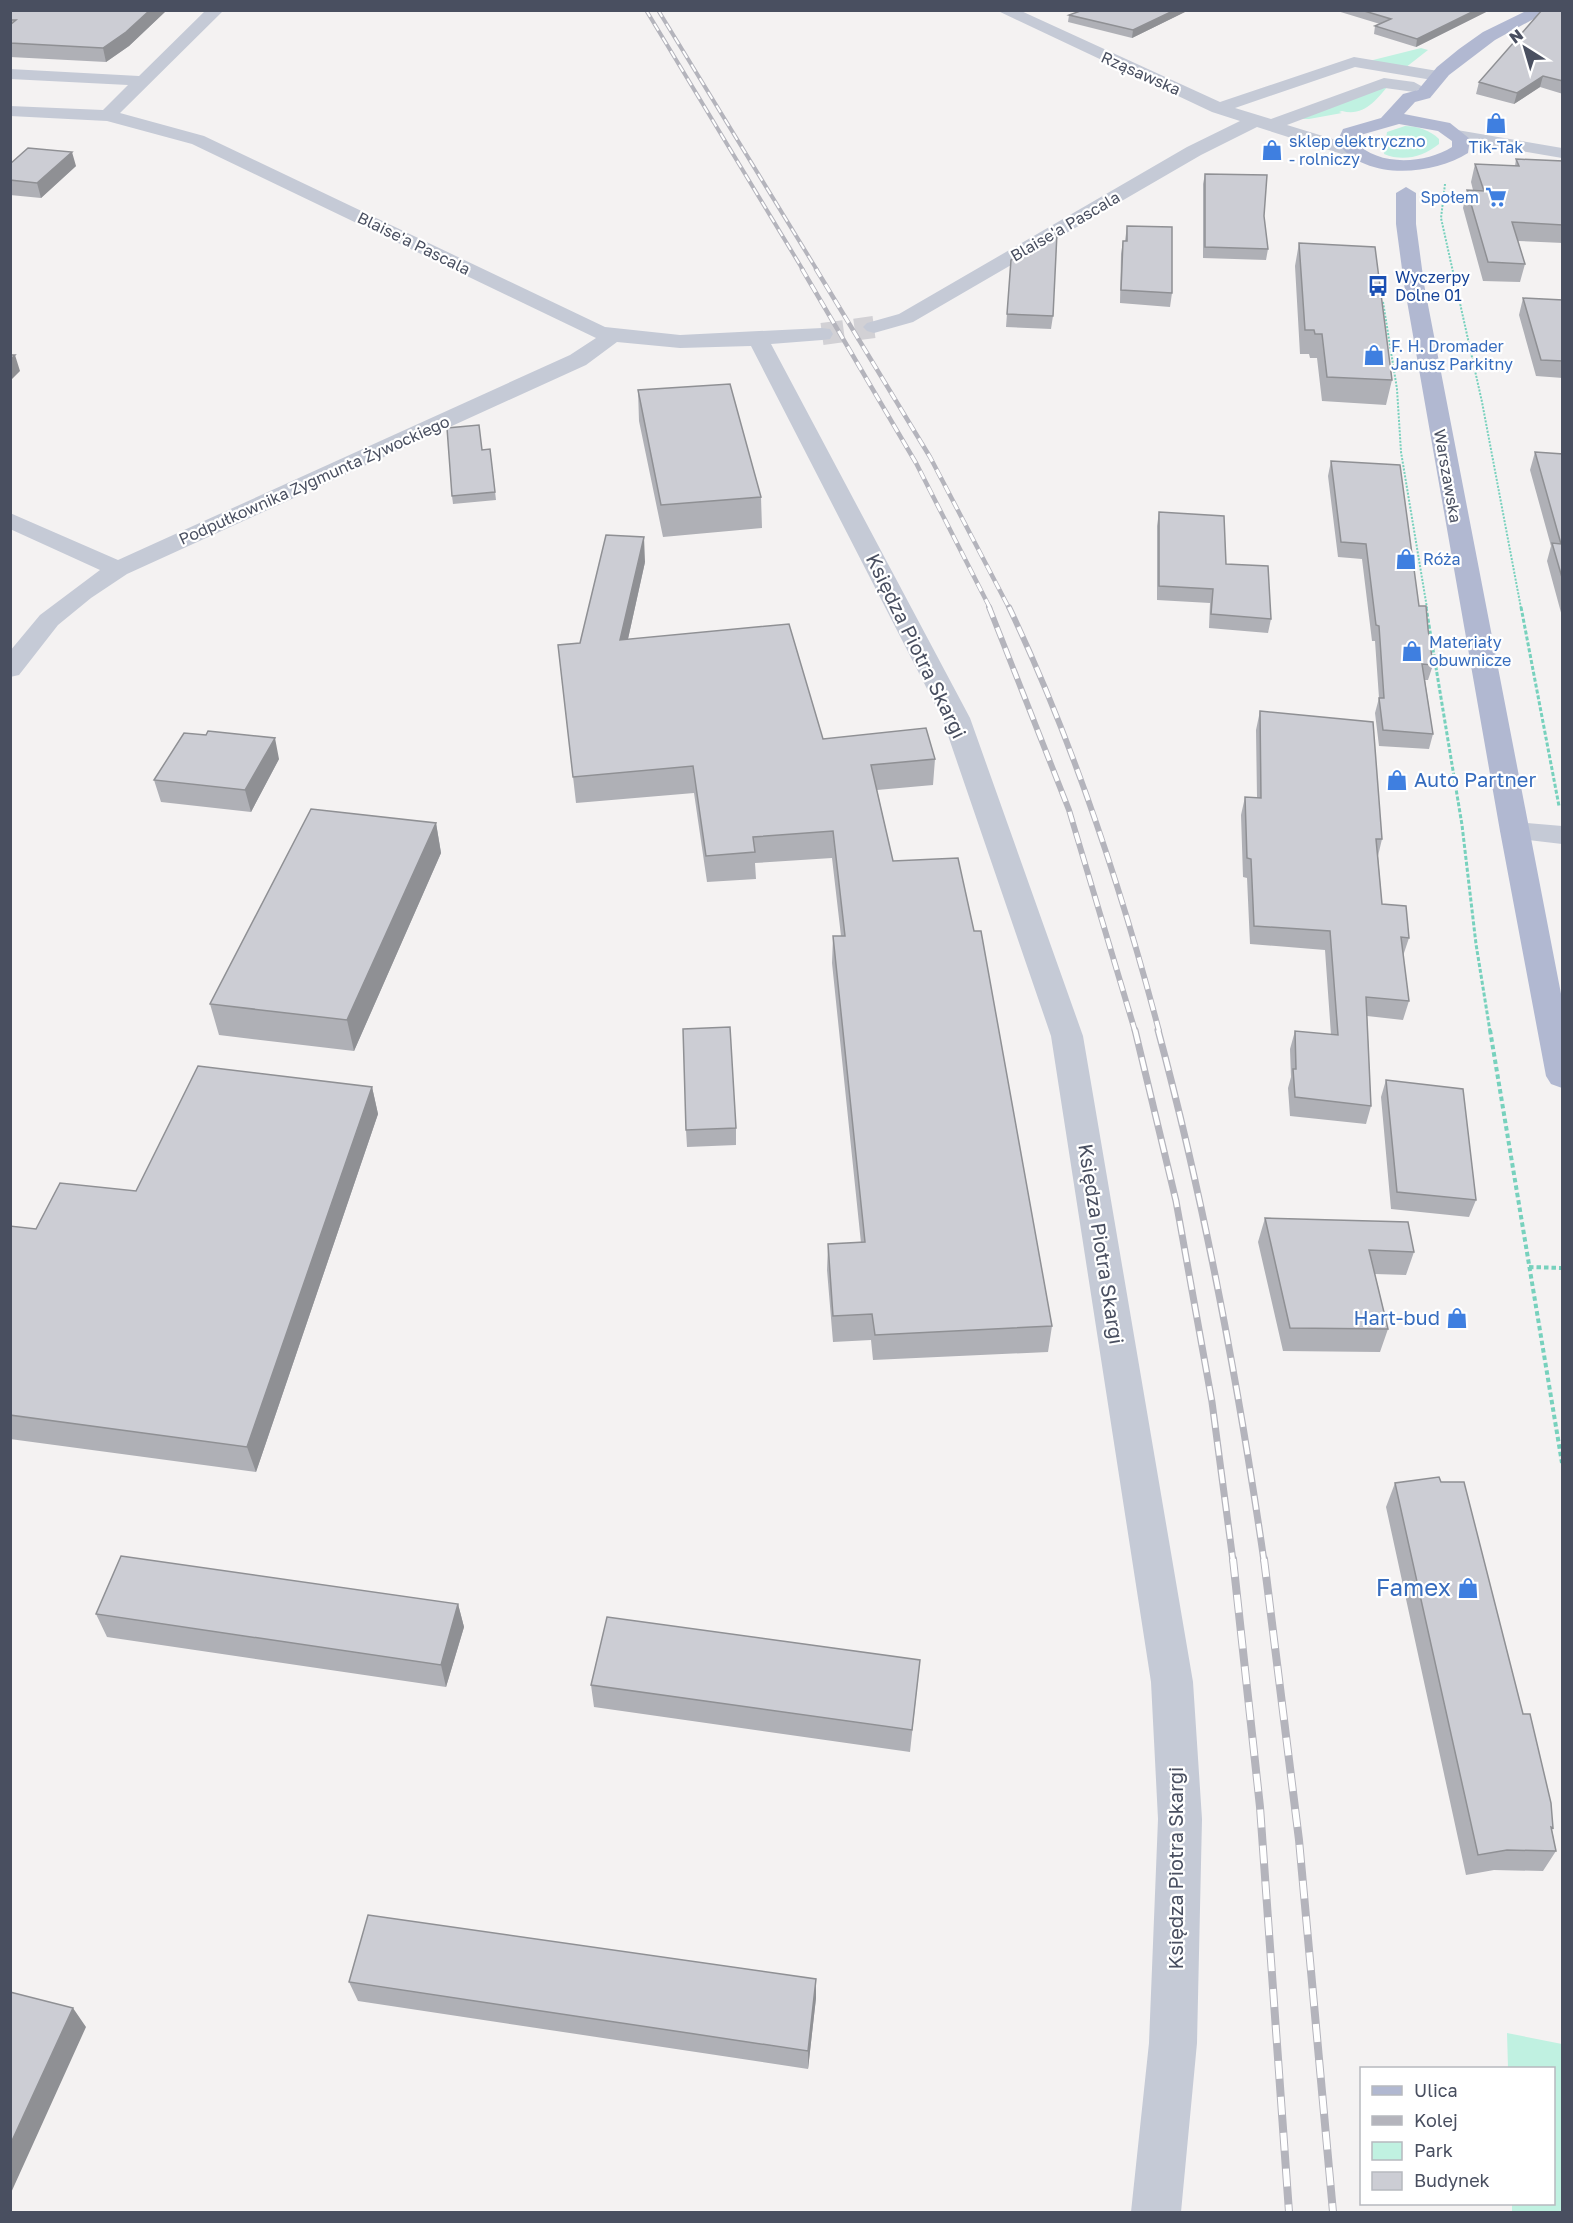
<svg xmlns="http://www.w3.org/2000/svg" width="1573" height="2223" viewBox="0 0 1573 2223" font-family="'Golos Text',sans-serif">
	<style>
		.green { fill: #c0f1e1 }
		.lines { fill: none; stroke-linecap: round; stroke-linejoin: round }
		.minor-tunnel { stroke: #d2d1d5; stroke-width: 22; stroke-dasharray: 22 11; stroke-linecap: butt }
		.path-far2 { stroke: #77d1bd; stroke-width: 2; stroke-dasharray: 2 1.5; stroke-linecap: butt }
		.path-far1 { stroke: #77d1bd; stroke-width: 3; stroke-dasharray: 4 2; stroke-linecap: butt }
		.path { stroke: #77d1bd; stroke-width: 4; stroke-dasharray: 4.5 3; stroke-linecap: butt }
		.minor { fill: #c5cad6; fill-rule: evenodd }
		.major { fill: #b1b8d1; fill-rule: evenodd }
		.rail-far4-casing { stroke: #b4b4bc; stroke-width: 4 }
		.rail-far3-casing { stroke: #b4b4bc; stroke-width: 4.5 }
		.rail-far2-casing { stroke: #b4b4bc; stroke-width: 6 }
		.rail-far1-casing { stroke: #b4b4bc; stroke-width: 7 }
		.rail-casing { stroke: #b4b4bc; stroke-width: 8 }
		.rail-far4 { stroke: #fff; stroke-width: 2; stroke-dasharray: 8; stroke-linecap: butt }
		.rail-far3 { stroke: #fff; stroke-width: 3; stroke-dasharray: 9; stroke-linecap: butt }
		.rail-far2 { stroke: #fff; stroke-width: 4; stroke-dasharray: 11; stroke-linecap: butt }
		.rail-far1 { stroke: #fff; stroke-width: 4.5; stroke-dasharray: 14; stroke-linecap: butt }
		.rail { stroke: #fff; stroke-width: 6; stroke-dasharray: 18; stroke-linecap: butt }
		.wall { fill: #afb0b6 }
		.shaded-wall { fill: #8f9094 }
		.building { fill: #cccdd4; stroke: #8f9094; stroke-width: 1.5 }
		.labels { text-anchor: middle; stroke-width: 4.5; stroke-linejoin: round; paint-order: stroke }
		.far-street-label { font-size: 16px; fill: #494f60; stroke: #fff }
		.far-shop-label { font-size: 16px; fill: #366cbe; stroke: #fff; text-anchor: start }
		.far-transit-label { font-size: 16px; fill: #164399; stroke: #fff; text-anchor: start }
		.street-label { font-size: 20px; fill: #494f60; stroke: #fff }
		.shop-label { font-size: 20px; fill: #366cbe; stroke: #fff; text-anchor: start }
		.near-shop-label { font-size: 24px; fill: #366cbe; stroke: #fff; text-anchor: end }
	</style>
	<rect width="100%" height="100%" fill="#f4f2f2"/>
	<!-- green -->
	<path class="green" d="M1421,48l7,2 -23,18 -40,-6z
		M1389,85c-13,15 -25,32 -47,26l-3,1 3,1 -33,6h-20z
		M1405,126c12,0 25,4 34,13v5c-16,13 -36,18 -55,10l3,-22z
		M1507,2033l55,11v168h-50v-8h42v-136h-46z"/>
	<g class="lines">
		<!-- minor-tunnel -->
		<path class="minor-tunnel" d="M822,334l52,-7"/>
		<!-- path-far2 -->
		<path class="path-far2" d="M1445,184l-4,34 41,184 39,206
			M1383,302l14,87 4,63 26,156"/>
		<!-- path-far1 -->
		<path class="path-far1" d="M1426,607l36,218 14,119 14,87
			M1521,607l38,199"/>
		<!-- path -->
		<path class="path" d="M1490,1030l72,433
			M1529,1267l33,1"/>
		<!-- minor -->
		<path class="minor" d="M206,10h18l-104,103 84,23 401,191 75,8 142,-7 8,1 3,5 -3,5 -8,1 -51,4 199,374 113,318 110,646 9,137 -5,224 -16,169h-50l18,-169 9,-224 -7,-137 -100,-646 -109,-318 -191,-372 -71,2 -63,-6 -31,23 -459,209 -36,24 -33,27 -39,50 -9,2v-26l30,-36 60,-45 -90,-41v-16l108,47 452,-205 26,-17 -404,-194 -85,-23 -97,-5v-10l93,4 25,-25 -118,-6v-10l129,7z
			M996,10h23l201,92 134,-45 84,14 9,5 -9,5 -83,-14 -120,41 36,11 113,-41 30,4 9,5 -9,5 -29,-4 -98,37 75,23 2,4 -2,4h-14l-91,-29 -56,28 -288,167 -39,11 -7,-2 -4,-4 4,-4 32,-9 288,-167 53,-26 -28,-9z
			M1457,130l105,18v10l-111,-19 -3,-4z
			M1514,822l48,4v18l-58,-7 -4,-6 4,-6z"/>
		<!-- major -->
		<path class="major" d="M1528,10h22l-55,30 -46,35 -19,23 -15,4 -11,12 46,9 20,16 -2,14c-37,23 -104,28 -131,-11l6,-13 38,-11 22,-24 15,-4 19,-23 22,-18 24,-17zM1399,124l39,7 14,10v6c-27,17 -75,20 -97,-6l2,-5z
			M1406,187l10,6v31l8,60 138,715v89l-11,-4 -5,-8 -46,-245 -96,-547 -8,-60v-31z"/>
		<defs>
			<path id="rail-far4" d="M646,10l157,260
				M658,10l159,260"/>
			<path id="rail-far3" d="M802,269l114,194 74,145
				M816,269l114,188 79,151"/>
			<path id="rail-far2" d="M989,607l80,203 66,221
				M1009,607c64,135 112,280 150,424"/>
			<path id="rail-far1" d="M1135,1030l41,171 36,201 21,159
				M1158,1030c47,174 80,352 106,531"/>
			<path id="rail" d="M1233,1559l27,248 29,405
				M1264,1559l35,281 34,372"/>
		</defs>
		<!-- rail-far4 casing -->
		<use href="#rail-far4" class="rail-far4-casing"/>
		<!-- rail-far3 casing -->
		<use href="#rail-far3" class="rail-far3-casing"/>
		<!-- rail-far2 casing -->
		<use href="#rail-far2" class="rail-far2-casing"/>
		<!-- rail-far1 casing -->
		<use href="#rail-far1" class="rail-far1-casing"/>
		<!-- rail casing -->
		<use href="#rail" class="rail-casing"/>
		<!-- rail-far4 -->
		<use href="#rail-far4" class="rail-far4"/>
		<!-- rail-far3 -->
		<use href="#rail-far3" class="rail-far3"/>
		<!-- rail-far2 -->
		<use href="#rail-far2" class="rail-far2"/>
		<!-- rail-far1 -->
		<use href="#rail-far1" class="rail-far1"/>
		<!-- rail -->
		<use href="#rail" class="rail"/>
	</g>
	<!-- wall -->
	<path class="wall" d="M10,10h157l-38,36 -23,16 -96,-5z
		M1189,10l-57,28 -64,-16 1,-7z
		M1334,10h156l-74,37 -42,-13 1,-8 5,-2z
		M1563,10v84l-23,-7 -26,17 -38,-10 3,-12z
		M1516,159l47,2v82l-45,-2 7,23 -5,18 -37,-1 -20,-73 4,-18h6l-2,-8 4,-18 40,2z
		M10,164l66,2 -35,32 -31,-3z
		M1205,174l59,42 4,33 -2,11 -63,-2v-74z
		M1127,226l45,67 -2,14 -50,-4 1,-49 2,-13h2z
		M1299,243l93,137 -6,25 -64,-4 -5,-43h-7l-1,-4h-9l-5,-88z
		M1011,260l42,56 -2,13 -45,-2z
		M1523,298l40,2v78l-27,-2 -17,-61z
		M638,390l123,107 1,31 -99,9 -24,-116z
		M490,449l6,51 -43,4 -1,-8 30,-46z
		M1535,452l28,2v166l-16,-59 4,-15 -21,-76z
		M1331,461l88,145 14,59 -5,15h-3l8,54 -4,15 -50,-3 -4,-33 4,-15 -4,-57h-3l-10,-82 -24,-2 -10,-81z
		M1159,512l67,52 45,55 -3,14 -59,-5 1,-25 -53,-3v-74z
		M645,562l-17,77 195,100 112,20 -2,26 -56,5 16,71 159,465 -4,26 -175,8 -2,-20 -38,2 -6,-72 1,-26 33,-1 -29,-280 1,-27h8l-9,-78 -77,5 1,16 -49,3 -13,-89 -118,10 -18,-158 22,-2z
		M1260,711l122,128 -4,17 4,48 27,34 -6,18 6,45 -6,19 -36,-4 4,90 -5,18 -76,-8 -2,-28 3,-11 -1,-28 5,-18 36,4 -6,-85 -75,-6 -3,-66 -4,-1 -2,-62 4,-18h12l-1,-67z
		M279,759l-28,53 -90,-10 -7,-22z
		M436,823l5,30 -87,198 -135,-16 -9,-31z
		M1386,1080l90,120 -7,17 -78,-8 -10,-112z
		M372,1087l6,27 -122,358 -246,-33v-213l26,3 100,-38z
		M736,1128v17l-49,2 -1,-17z
		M1265,1218l149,34 -8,23 -31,-1 13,55 -8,23 -97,-1 -25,-109z
		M1395,1483l128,231 30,114 -1,2 4,21 -13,20 -49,-1 -28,5 -80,-368z
		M458,1604l6,23 -18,60 -339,-50 -11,-23z
		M920,1660l-10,92 -316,-45 -3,-22z
		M816,1979v19l-8,71 -450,-68 -9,-19z"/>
	<!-- shaded-wall -->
	<path class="shaded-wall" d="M150,10h17l-38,36 -23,16 -3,-14z
		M1175,10h14l-57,28 1,-8z
		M1476,10h14l-74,37 1,-8z
		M1543,76l-3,11 -26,17 3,-11z
		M72,152l4,14 -35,32 -4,-15z
		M15,355l5,16 -10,10v-21z
		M644,537l1,25 -23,104 -2,-26z
		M275,738l4,21 -28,53 -6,-22z
		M436,823l5,30 -87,198 -7,-31z
		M372,1087l6,27 -122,358 -9,-25z
		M458,1604l6,23 -18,60 -5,-22z
		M816,1979v19l-8,71v-18z
		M73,2008l13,19 -76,168v-50z"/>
	<!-- building -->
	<path class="building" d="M10,10h140l-24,22 -23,16 -93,-5v-18l6,-5h-6z
		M1083,10h92l-42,20 -64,-15z
		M1361,10h115l-59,29 -42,-13 16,-7z
		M1542,10h21v71l-20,-5 -26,17 -38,-11z
		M28,148l44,4 -35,31 -27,-3v-16z
		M1516,159l47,2v64l-51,-3 13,42 -37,-2 -21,-72 17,1 -9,-27 44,2z
		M1205,174l62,1 -3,41 4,33 -63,-2z
		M1127,226l45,1v66l-51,-3 2,-49h4z
		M1057,233l-4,83 -46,-2 4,-54z
		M1299,243l76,4 17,133 -65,-3 -5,-43h-7l-1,-4h-9z
		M1523,298l40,2v61l-22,-1z
		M10,355h5l-5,5z
		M730,384l31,113 -100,8 -23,-115z
		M479,425l3,25 8,-1 5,43 -43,4 -5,-68z
		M1535,452l28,2v127l-11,-38 9,1z
		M1331,461l69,4 19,141h7l2,23 5,36 -11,-1 11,70 -50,-4 -4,-32h5l-5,-72 -3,-1 -10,-81 -25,-2z
		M1159,512l65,4 2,48 42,2 3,53 -60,-5 2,-25 -54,-3z
		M606,535l38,2 -24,103 169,-16 34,115 103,-11 9,31 -64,6 22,96 65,-3 16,73h7l71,395 -177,9 -3,-21 -39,2 -5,-72 37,-2 -32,-306h12l-12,-105 -80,6 2,15 -49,4 -13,-90 -120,11 -15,-132 22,-2z
		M1260,711l113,11 9,117h-6l6,65 24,2 3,32 -8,-1 8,64 -43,-4 5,109 -76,-9 -2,-28h3l-1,-38 43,4 -8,-104 -76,-5 -3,-67 -4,-1 -2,-61 16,1z
		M208,731l67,7 -30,52 -91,-10 30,-47 22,2z
		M311,809l125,14 -89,197 -137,-16z
		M730,1027l6,101 -50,2 -3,-101z
		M198,1066l174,21 -125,360 -237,-32v-189l26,3 24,-46 76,8z
		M1386,1080l77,9 13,111 -79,-8z
		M1265,1218l143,4 6,30 -45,-2 19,79 -98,-1z
		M1439,1477l2,5h23l59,232h7l21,89 2,25 -2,-1 5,24 -49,-1 -29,5 -83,-372z
		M121,1556l337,48 -17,61 -345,-51z
		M607,1617l313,43 -8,70 -321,-45z
		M368,1915l448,64 -8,72 -459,-69z
		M10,1992l63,16 -63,137z"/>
	<!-- icons -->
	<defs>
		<symbol id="shop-bare" viewBox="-9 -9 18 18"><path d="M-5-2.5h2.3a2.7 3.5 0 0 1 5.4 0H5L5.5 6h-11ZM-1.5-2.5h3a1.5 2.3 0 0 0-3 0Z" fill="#3f7fe0" stroke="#fff" stroke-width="2.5" paint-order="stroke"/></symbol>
		<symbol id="supermarket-bare" viewBox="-9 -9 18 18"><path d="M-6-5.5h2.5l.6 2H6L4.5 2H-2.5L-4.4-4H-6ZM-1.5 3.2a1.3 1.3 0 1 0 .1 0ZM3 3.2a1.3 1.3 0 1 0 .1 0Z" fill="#3f7fe0" stroke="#fff" stroke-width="2.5" paint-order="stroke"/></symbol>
		<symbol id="bus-bare" viewBox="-9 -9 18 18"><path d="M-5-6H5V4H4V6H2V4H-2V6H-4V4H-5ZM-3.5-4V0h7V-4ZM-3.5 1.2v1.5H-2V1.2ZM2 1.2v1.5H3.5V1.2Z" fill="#1a4fb4" stroke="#fff" stroke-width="2.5" paint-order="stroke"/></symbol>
	</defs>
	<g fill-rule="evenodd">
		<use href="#shop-bare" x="1481" y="108" width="30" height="30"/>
		<use href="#shop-bare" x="1257" y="135" width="30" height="30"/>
		<use href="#supermarket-bare" x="1481" y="182" width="30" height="30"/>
		<use href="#bus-bare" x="1363" y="271" width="30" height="30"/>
		<use href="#shop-bare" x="1359" y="340" width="30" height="30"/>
		<use href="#shop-bare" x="1391" y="544" width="30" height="30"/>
		<use href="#shop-bare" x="1397" y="636" width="30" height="30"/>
		<use href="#shop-bare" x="1382" y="765" width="30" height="30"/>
		<use href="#shop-bare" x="1442" y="1303" width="30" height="30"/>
		<use href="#shop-bare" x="1453" y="1573" width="30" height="30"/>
	</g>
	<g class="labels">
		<!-- far-street labels -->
		<g class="far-street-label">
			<text transform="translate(1141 73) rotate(24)" y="6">Rząsawska</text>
			<text transform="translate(1065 226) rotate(-30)" y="6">Blaise'a Pascala</text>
			<text transform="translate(414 243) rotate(26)" y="6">Blaise'a Pascala</text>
			<text transform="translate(1448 476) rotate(80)" y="6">Warszawska</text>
			<text transform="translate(314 480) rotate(-24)" y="6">Podpułkownika Zygmunta Żywockiego</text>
		</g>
		<!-- far-shop labels -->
		<g class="far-shop-label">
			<text x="1289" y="147">sklep elektryczno<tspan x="1289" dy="18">- rolniczy</tspan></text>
			<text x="1496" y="153" text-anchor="middle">Tik-Tak</text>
			<text x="1479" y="203" text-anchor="end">Społem</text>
			<text x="1391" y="352">F. H. Dromader<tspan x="1391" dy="18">Janusz Parkitny</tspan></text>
			<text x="1423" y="565">Róża</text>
			<text x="1429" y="648">Materiały<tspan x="1429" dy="18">obuwnicze</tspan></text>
		</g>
		<!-- far-transit labels -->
		<g class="far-transit-label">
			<text x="1395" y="283">Wyczerpy<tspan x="1395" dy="18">Dolne 01</tspan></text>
		</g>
		<!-- street labels -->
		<g class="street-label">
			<text transform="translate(916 646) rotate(64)" y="7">Księdza Piotra Skargi</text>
			<text transform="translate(1101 1244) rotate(81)" y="7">Księdza Piotra Skargi</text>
			<text transform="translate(1176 1868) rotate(-90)" y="7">Księdza Piotra Skargi</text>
		</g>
		<!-- shop labels -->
		<g class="shop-label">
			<text x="1414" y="787">Auto Partner</text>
			<text x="1440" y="1325" text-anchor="end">Hart-bud</text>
		</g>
		<!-- near-shop labels -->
		<g class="near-shop-label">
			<text x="1451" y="1596">Famex</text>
		</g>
	</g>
	<!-- border -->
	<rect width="1573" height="2223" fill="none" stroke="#494f60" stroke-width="24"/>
	<!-- legend -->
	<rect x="1360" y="2067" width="195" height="138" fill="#ffffff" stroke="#b6b9bf" stroke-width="1.5"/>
	<rect x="1372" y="2086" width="30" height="9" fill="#b1b8d1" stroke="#b6b9bf" stroke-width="1.5"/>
	<text x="1414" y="2097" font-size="18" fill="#494f60">Ulica</text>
	<rect x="1372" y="2116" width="30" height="9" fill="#b4b4bc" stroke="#b6b9bf" stroke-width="1.5"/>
	<text x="1414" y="2127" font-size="18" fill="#494f60">Kolej</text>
	<rect x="1372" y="2142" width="30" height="18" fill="#c0f1e1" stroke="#b6b9bf" stroke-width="1.5"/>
	<text x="1414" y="2157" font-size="18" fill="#494f60">Park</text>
	<rect x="1372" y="2172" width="30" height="18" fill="#cccdd4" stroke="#b6b9bf" stroke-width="1.5"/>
	<text x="1414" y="2187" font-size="18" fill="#494f60">Budynek</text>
	<!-- north arrow -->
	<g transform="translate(1525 48) rotate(323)" stroke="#ffffff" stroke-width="4.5" paint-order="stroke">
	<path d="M0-4.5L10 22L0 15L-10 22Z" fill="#494f60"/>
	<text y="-9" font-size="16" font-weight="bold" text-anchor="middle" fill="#494f60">N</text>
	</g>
</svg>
